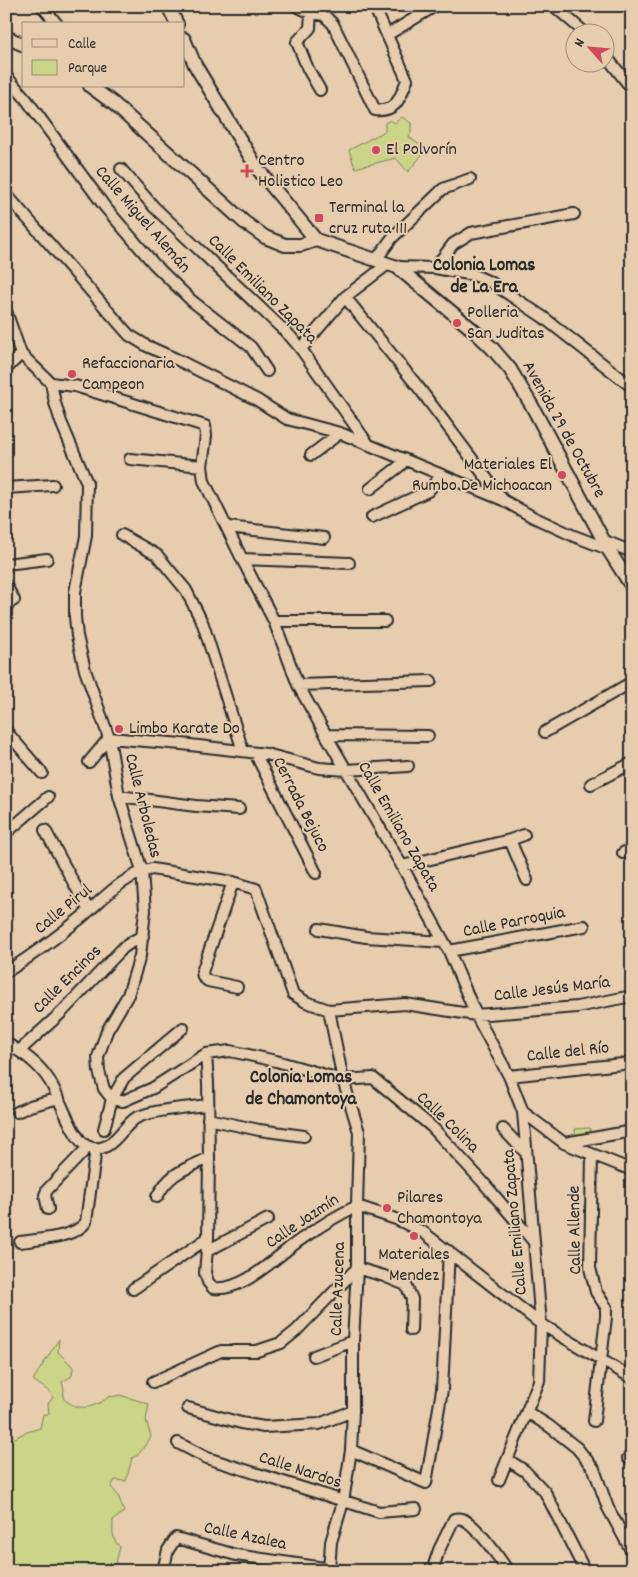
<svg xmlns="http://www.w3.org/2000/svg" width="638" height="1577" font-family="Dekko,sans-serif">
  <rect width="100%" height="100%" fill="#e5cdad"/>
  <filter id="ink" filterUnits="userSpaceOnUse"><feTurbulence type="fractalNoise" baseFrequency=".02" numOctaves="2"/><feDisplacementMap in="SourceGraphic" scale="10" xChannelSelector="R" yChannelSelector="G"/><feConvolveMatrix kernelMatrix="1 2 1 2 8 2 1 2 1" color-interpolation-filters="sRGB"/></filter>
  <g filter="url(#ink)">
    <!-- green -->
    <path fill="#cad588" stroke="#7a805a" d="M 402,117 L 411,123 L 411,131 L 409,137 L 426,150 L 408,172 L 396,158 L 355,168 L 349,150 L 385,131 L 385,123 L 390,120 L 395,123 Z
      M 590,1128 L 592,1137 L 576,1139 L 575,1129 Z
      M 59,1339 L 58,1352 L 73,1367 L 72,1376 L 62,1382 L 64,1389 L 63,1398 C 78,1413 95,1408 110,1396 L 112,1397 L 120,1395 L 149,1404 L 146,1420 L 151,1437 L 138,1455 L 132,1458 L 126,1481 L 115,1480 L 111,1487 L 118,1495 L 124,1512 L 113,1520 C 113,1532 111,1538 120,1547 L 114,1571 L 6,1571 L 6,1443 L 24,1433 L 40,1428 L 43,1414 L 49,1414 L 48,1404 L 53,1397 L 50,1392 L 33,1380 Z"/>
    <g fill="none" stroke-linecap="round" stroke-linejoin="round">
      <!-- minor casing -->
      <g stroke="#2b2b2b" stroke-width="14">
        <path id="minor" d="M 42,6 L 57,24
          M 296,6 L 311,13 L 324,15 L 333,24 L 375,110 C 397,112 400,98 407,80 L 374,6
          M 554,6 L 584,32
          M 311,13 L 310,28 L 297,42 L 308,69 L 320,90
          M 387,35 L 435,6
          M 606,56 L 632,89
          M 6,76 L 26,99 L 105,207 L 154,264 L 192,301 L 251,347 L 267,371
          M 121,169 L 154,207 L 291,337 L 301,349 L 368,444
          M 6,194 L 129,335 L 147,346 L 176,359 L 257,400 L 287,419 L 340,433 L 503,500 L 533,517 L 574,536 L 608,549
          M 376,260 L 392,238 L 443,189 L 470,179
          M 397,267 L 435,268 L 474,275 L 492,283 L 543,317 L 632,387
          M 435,268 L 453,244 L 471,233 L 574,214
          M 345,297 L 419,388 L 502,499
          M 6,311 L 21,354 L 51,383 L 55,403 L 61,422 L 87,483 L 86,536 L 75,592 L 75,617 L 77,636 L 85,670 L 109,738 L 119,796 L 142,871 L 145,911 L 140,956 L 128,995 L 107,1031 L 98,1057 L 99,1071 L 104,1089 L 112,1099 L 123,1101 L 153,1088 L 206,1054 L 230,1051 L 276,1061 L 343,1080 L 373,1078 L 432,1127 L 482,1181 L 534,1242
          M 301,349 L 345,297 L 388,264
          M 6,369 L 21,354
          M 51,383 L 75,386 L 205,426 L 206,436 L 202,466 L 204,481 L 242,559 L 274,621 L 298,685 L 326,735 L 402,866 L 449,951 L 476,1015 L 509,1076 L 523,1112 L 541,1324 L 539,1381 L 499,1480
          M 311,455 L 340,433
          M 130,459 L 202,466
          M 6,488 L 53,485
          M 370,489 L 401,465 L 403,459
          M 372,517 L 428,491 L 441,476
          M 228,527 L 324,538
          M 122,535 L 157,555 L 186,590 L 203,624 L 243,751
          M 605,541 L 632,552
          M 242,559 L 349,563
          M 6,564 L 47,559
          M 6,585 L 14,600 L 6,605
          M 274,621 L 385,621
          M 298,685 L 431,681
          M 6,731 L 42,773
          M 545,732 L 632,682
          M 326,735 L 428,736
          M 109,738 L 182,744 L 266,754 L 319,768 L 347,770 L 408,766
          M 255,753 L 316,873
          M 89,762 L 109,738
          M 591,784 L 632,763
          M 119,796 L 196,806 L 239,809
          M 45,830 L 89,911
          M 6,833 L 48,797
          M 510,840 L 527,880
          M 623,853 L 632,848
          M 402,866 L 510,840 L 524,835
          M 233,882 L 202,972 L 203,977 L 208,981 L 237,987
          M 319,929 L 366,937 L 444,942
          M 449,951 L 584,926
          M 6,972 C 33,955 57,937 82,917 C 103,899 124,875 152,869 L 233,882 L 256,889 L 293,994 L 306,1002 L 329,1010 L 405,1004 L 476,1015 L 577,1007 L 632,996
          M 329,1010 L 343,1080 L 359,1132 L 357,1206 L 357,1268 L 353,1341 L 353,1411 L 351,1450 L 343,1502 L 331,1542 L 329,1571
          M 6,1043 C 23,1053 38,1063 49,1080 C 59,1095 73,1140 87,1146 C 111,1157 120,1128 136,1118 C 151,1110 190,1107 208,1105
          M 19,1051 L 61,1013 L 123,948 L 133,941 L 143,936
          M 206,1054 L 208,1083 L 209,1158 L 208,1238 L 205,1273 L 208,1282 L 213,1288 C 245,1292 278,1254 303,1238 C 320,1226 338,1215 357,1206 L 396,1219 L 423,1232 L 541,1324 L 632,1378
          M 509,1076 L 632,1063
          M 17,1112 L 30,1106 L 59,1098
          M 523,1112 L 564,1143 L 632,1170
          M 208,1119 L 259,1130 L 304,1136
          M 104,1129 L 112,1099 L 124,1078 L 183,1028
          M 503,1129 L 526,1153
          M 565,1143 L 632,1131
          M 592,1155 L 590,1268 L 596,1292 L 606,1307 L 606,1317 L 594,1421
          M 157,1197 C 169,1173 185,1169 209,1158
          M 48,1209 L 45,1195 L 47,1190 L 88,1147
          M 20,1242 C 39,1239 75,1238 86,1222 L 96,1148
          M 207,1251 L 268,1219
          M 133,1289 L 208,1238
          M 314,1356 L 353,1341
          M 153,1382 L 221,1351 L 257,1351 L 281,1343 L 296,1331 L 357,1268 L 384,1276 L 406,1285 L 412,1299 L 411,1330
          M 188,1408 L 241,1423 L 264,1427 L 319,1424 L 353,1411
          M 527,1412 L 549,1426 L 577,1448 L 594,1469 L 608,1508 L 632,1552
          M 178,1443 L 207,1458 L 379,1512 L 416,1509
          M 351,1450 L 426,1483 L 442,1390 L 449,1251
          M 628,1458 L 632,1453
          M 508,1460 L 525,1471 L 545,1492 L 585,1571
          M 163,1571 L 168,1550 L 176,1538 L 236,1555 L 345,1571
          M 432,1571 L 439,1550 L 454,1519 C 456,1519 459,1518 462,1519 C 475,1523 500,1559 508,1571"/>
      </g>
      <!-- tertiary casing -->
      <g stroke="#2b2b2b" stroke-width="16">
        <path id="tertiary" d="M 168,6 L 177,24
          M 6,37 L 24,45
          M 184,39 L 195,65 L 257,168 L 316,240
          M 90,86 L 113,103 L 244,222 L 265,237 L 285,245 L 301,245 L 316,240 L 397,267 L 472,329 L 492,348 L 510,369 L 532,406 L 608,549 L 632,587"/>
      </g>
      <!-- minor -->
      <use href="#minor" stroke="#e5cdad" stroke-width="10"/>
      <!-- tertiary -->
      <use href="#tertiary" stroke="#e5cdad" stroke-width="12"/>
    </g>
  </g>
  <!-- markers -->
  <g fill="#d1495b" stroke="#e5cdad" stroke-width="2">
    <circle cx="376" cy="150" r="5"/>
    <path d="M244.5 163.5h5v5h5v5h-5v5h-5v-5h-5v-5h5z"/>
    <rect x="314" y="213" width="10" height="10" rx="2.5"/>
    <circle cx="457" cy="323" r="5"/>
    <circle cx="72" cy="374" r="5"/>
    <circle cx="562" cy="475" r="5"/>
    <circle cx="119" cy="729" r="5"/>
    <circle cx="387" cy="1208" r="5"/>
    <circle cx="414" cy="1236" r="5"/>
  </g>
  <g text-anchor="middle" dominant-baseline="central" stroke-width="4" stroke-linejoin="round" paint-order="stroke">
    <!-- poi labels -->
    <g font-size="18" fill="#2b2b2b" stroke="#e5cdad" text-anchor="start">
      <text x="386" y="150">El Polvorín</text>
      <text x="258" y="161">Centro<tspan x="258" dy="21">Holistico Leo</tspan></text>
      <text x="329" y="208">Terminal la<tspan x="329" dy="21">cruz ruta 111</tspan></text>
      <text x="467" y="313">Polleria<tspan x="467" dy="21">San Juditas</tspan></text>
      <text x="82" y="364">Refaccionaria<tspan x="82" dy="21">Campeon</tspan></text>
      <text x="552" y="465" text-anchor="end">Materiales El<tspan x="552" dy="21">Rumbo De Michoacan</tspan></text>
      <text x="129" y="729">Limbo Karate Do</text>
      <text x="397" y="1198">Pilares<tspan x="397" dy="21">Chamontoya</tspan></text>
      <text x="414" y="1255" text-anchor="middle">Materiales<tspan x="414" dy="21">Mendez</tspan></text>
    </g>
    <!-- street labels -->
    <g font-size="18" fill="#2b2b2b" stroke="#e5cdad">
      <text transform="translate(142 220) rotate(49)">Calle Miguel Alemán</text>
      <text transform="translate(262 290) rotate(45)">Calle Emiliano Zapata</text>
      <text transform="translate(563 430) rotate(61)">Avenida 29 de Octubre</text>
      <text transform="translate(300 805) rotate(63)">Cerrada Bejuco</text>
      <text transform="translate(142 806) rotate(76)">Calle Arboledas</text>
      <text transform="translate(398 827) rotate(60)">Calle Emiliano Zapata</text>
      <text transform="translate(64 910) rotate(-39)">Calle Pirul</text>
      <text transform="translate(514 923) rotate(-11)">Calle Parroquia</text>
      <text transform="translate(68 980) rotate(-45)">Calle Encinos</text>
      <text transform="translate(552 990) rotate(-7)">Calle Jesús María</text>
      <text transform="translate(568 1053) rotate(-6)">Calle del Río</text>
      <text transform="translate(447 1123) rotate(44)">Calle Colina</text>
      <text transform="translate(303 1222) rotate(-34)">Calle Jazmín</text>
      <text transform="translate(516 1222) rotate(-95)">Calle Emiliano Zapata</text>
      <text transform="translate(576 1230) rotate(-91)">Calle Allende</text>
      <text transform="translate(339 1289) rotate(-88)">Calle Azucena</text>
      <text transform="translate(300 1471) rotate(18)">Calle Nardos</text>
      <text transform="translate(245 1537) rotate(12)">Calle Azalea</text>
    </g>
    <!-- neighbourhood labels -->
    <g font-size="19" font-weight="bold" fill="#2b2b2b" stroke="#e5cdad">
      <text x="484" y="266">Colonia Lomas<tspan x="484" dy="22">de La Era</tspan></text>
      <text x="301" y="1078">Colonia Lomas<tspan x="301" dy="22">de Chamontoya</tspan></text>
    </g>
  </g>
  <!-- margin -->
  <rect width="638" height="1577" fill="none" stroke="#e5cdad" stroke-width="25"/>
  <rect x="12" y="12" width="613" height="1552" fill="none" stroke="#2b2b2b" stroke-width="2" filter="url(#ink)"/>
  <!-- legend -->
  <rect x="22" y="22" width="162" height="65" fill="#e5cdad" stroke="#9b8c79"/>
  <rect x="32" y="39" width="25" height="8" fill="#e5cdad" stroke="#9b8c79"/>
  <text x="68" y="48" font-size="15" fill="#2b2b2b">Calle</text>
  <rect x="32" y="60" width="25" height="15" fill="#cad588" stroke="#9b8c79"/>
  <text x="68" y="72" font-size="15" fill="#2b2b2b">Parque</text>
  <!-- north arrow -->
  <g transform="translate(590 48) rotate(297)"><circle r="24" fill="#e5cdad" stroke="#9b8c79"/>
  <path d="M0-4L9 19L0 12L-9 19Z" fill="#d1495b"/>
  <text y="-8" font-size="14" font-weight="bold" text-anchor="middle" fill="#2b2b2b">N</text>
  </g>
</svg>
